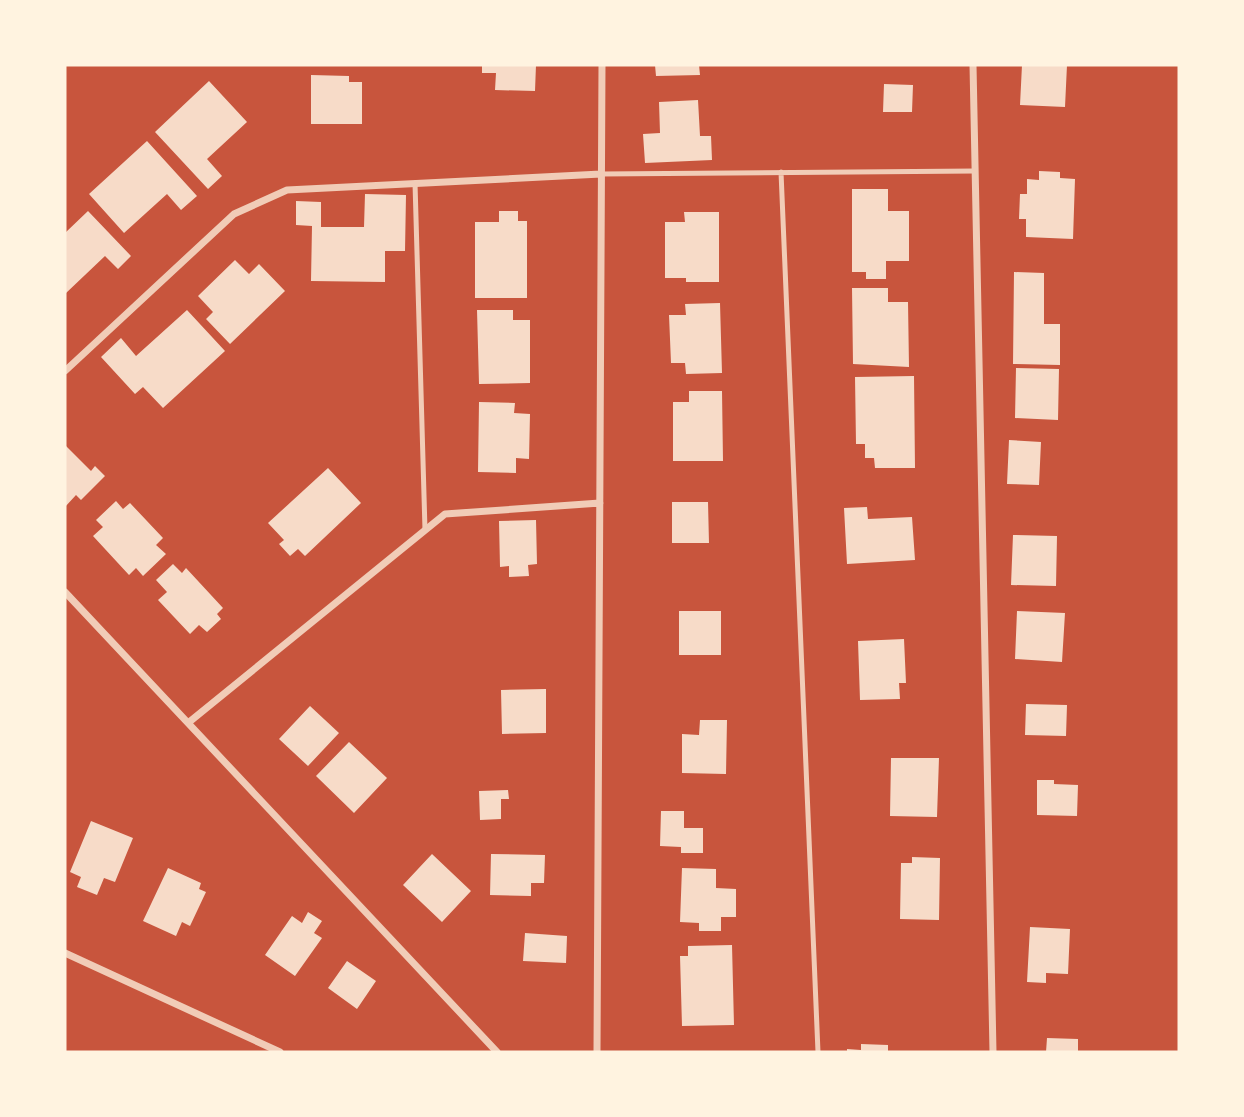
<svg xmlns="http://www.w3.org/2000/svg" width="1244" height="1117" font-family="'Fira Sans Condensed',sans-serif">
  <rect width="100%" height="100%" fill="#c8553d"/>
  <!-- building -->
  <path fill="#f7dbc8" d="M 482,65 L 536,65 L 535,91 L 495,90 L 496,73 L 482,73 Z
    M 655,65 L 699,65 L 700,75 L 656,76 Z
    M 1022,65 L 1067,65 L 1065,107 L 1020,105 Z
    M 311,75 L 349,76 L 349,82 L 362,82 L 362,124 L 311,124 Z
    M 209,81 L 247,122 L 207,159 L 222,176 L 208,189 L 155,132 Z
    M 884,84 L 913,85 L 912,112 L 883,112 Z
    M 698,100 L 700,136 L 711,136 L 712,160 L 645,163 L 643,134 L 660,133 L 659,102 Z
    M 147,141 L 197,196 L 181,210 L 167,194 L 124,233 L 89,194 Z
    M 1039,171 L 1060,172 L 1060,178 L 1075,179 L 1073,239 L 1026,237 L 1026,219 L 1019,219 L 1020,194 L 1027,194 L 1027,179 L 1039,180 Z
    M 852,189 L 888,189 L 888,211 L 909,211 L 909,261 L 886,261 L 886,279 L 866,279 L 866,272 L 852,272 Z
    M 365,194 L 406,195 L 405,251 L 385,251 L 385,282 L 311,281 L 312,226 L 296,225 L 296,201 L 321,202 L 321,227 L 364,227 Z
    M 88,211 L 131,256 L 118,269 L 105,256 L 65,294 L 65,233 Z
    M 499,211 L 518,211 L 518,221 L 527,221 L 527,298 L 475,298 L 475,222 L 499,222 Z
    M 684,212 L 719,212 L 719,282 L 686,282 L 686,278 L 665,278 L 665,222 L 685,222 Z
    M 235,260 L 249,274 L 259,264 L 285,291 L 230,344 L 206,319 L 213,312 L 198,296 Z
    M 1014,272 L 1044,273 L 1044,324 L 1060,324 L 1060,365 L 1013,364 Z
    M 852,288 L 888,288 L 888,302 L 908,302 L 909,367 L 853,364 Z
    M 720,303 L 722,373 L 686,374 L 685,363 L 671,363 L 669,315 L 686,315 L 685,304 Z
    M 187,310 L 225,351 L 163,408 L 143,387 L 135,394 L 101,357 L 121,338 L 136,356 Z
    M 477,310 L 513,310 L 513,320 L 530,320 L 530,383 L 479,384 Z
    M 1016,368 L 1059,369 L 1058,420 L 1015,418 Z
    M 914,376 L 915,468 L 875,468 L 874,458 L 865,458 L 865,444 L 856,444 L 855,377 Z
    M 689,391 L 722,391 L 723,461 L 673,461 L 673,402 L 689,402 Z
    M 479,402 L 515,403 L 514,413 L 530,414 L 529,459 L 516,458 L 516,473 L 478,472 Z
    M 1009,440 L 1041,442 L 1039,485 L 1007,484 Z
    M 65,445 L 91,471 L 95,466 L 105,476 L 81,500 L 76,495 L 65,507 Z
    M 328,468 L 361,503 L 305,556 L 298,549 L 290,556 L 279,544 L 284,540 L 268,523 Z
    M 116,501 L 123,509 L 130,503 L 163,538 L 156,545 L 166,554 L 143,576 L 136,568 L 129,575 L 93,536 L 103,527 L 96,520 Z
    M 672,502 L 708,502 L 709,543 L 672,543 Z
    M 867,507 L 868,519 L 912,517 L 915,560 L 847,564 L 844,508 Z
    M 536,520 L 537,564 L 528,565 L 529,576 L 509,577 L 509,566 L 500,567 L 499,521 Z
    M 1013,535 L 1057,536 L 1056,586 L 1011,585 Z
    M 173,564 L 182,573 L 186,568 L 223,608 L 217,614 L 221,619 L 207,632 L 199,625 L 190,634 L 158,600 L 167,592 L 156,580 Z
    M 679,611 L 721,611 L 721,655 L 679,655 Z
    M 1017,611 L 1065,613 L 1062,662 L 1015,659 Z
    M 904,639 L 906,683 L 899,683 L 900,699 L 860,700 L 858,641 Z
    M 546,689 L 546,733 L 502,734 L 501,690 Z
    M 1026,704 L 1067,705 L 1066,736 L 1025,735 Z
    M 310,706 L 339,733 L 308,766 L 279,739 Z
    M 700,720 L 727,720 L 726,774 L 682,773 L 682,734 L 699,735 Z
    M 349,742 L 387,778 L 354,813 L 316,776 Z
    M 891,758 L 939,758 L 937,817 L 890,816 Z
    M 1037,780 L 1054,780 L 1054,784 L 1078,785 L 1077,816 L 1037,815 Z
    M 508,790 L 509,799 L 501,799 L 501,819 L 480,820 L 479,791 Z
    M 661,811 L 684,811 L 684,828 L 703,828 L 703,853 L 681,853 L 681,847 L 660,846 Z
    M 91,821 L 133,838 L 115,882 L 104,878 L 97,895 L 77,887 L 81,877 L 70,872 Z
    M 432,854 L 471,891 L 442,922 L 403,885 Z
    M 491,854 L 545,855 L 544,883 L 531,883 L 531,896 L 490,895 Z
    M 912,857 L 940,858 L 939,920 L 900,919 L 901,863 L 912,863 Z
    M 168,868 L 201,883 L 199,889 L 206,892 L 190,926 L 182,922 L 176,936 L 143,921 Z
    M 682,868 L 716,869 L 716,888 L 736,889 L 736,917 L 721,917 L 721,931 L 699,931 L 699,923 L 680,922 Z
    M 308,912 L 322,921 L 314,933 L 322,938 L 295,976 L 265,955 L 292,916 L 302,923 Z
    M 1030,927 L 1070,929 L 1068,974 L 1046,973 L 1046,983 L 1027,982 Z
    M 525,933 L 567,936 L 566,963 L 523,961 Z
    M 732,945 L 734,1025 L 682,1026 L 680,956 L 688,956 L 688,946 Z
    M 347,961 L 376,981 L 357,1009 L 328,988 Z
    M 1047,1038 L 1078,1039 L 1078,1052 L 1046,1052 Z
    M 861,1044 L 888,1045 L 888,1052 L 847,1052 L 847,1049 L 861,1050 Z"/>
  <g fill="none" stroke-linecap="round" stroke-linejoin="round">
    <!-- service -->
    <path stroke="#f1ccb7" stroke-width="5" d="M 781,172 L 818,1052
      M 601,174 L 975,171
      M 415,183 L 425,530"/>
    <!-- minor -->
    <path stroke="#f1ccb7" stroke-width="7" d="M 973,65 L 993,1052
      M 65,371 L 234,214 L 287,190 L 601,174
      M 65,592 L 497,1052
      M 188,723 L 445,514 L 600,503
      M 65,953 L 280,1052
      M 597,1052 L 602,65"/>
  </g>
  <!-- border -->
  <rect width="1244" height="1117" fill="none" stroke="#fff3e0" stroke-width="133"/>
</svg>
